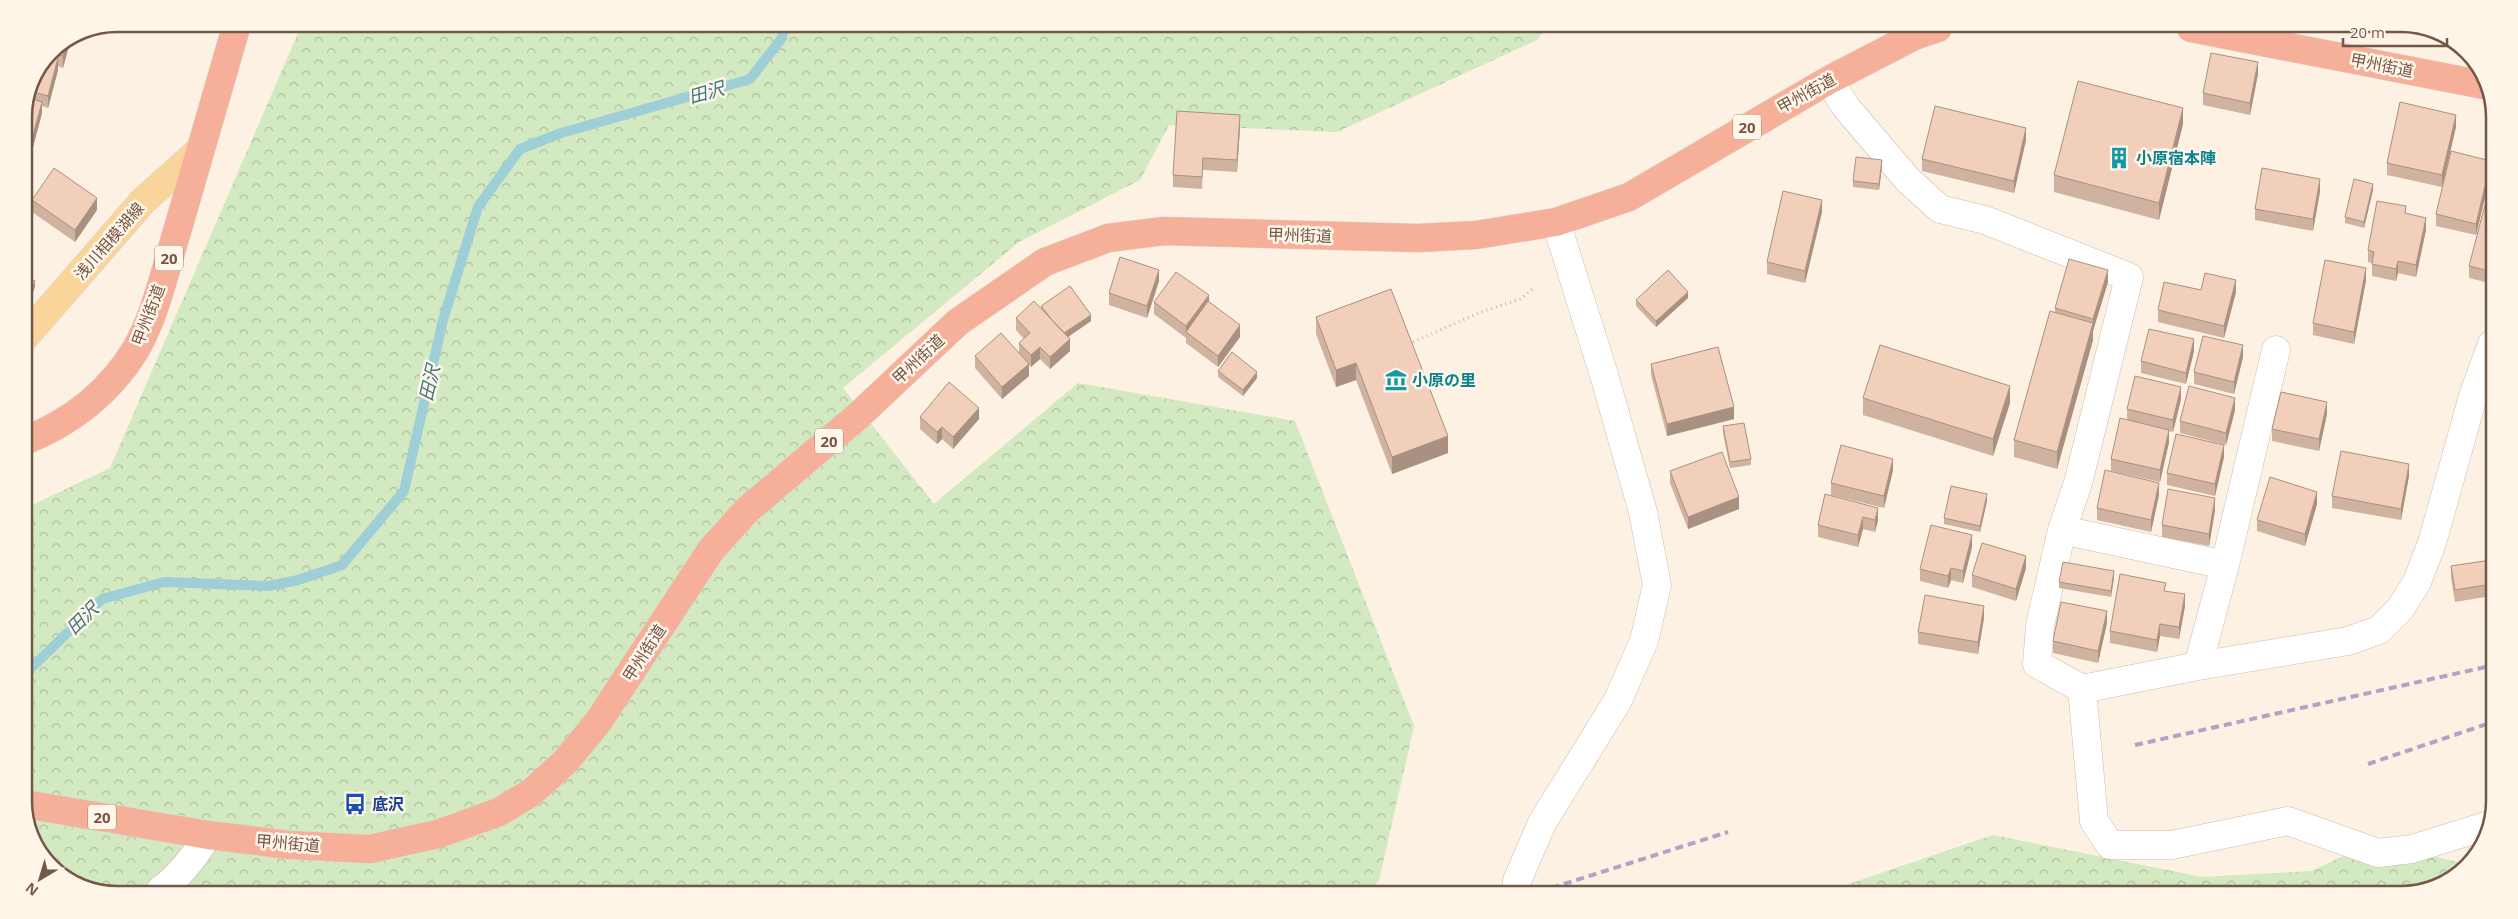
<svg xmlns="http://www.w3.org/2000/svg" width="2518" height="919" font-family="'Open Sans','Noto Sans JP',sans-serif">
  <defs>
    <pattern id="forest-crowns" width="20" height="18" patternUnits="userSpaceOnUse" patternTransform="scale(1.25)"><rect width="20" height="18" fill="#d2e9c1"/><path d="M2 6a3 3 0 1 1 6 0M12 15a3 3 0 1 1 6 0" fill="none" stroke="#afc09f"/></pattern>
  </defs>
  <rect width="100%" height="100%" fill="#fcf1e2"/>
  <!-- forest -->
  <path fill="url(#forest-crowns)" d="M 302,24 L 1547,27 L 1537,40 L 1337,132 L 1169,125 L 1140,180 L 1019,242 L 843,388 L 934,504 L 1078,383 L 1295,421 L 1414,726 L 1379,880 L 1369,893 L 87,890 L 43,858 L 24,808 L 24,509 L 110,468 Z
    M 1993,835 L 2202,877 L 2311,871 L 2374,842 L 2466,864 L 2457,876 L 2400,895 L 1819,894 Z"/>
  <g fill="none" stroke-linecap="round" stroke-linejoin="round">
    <!-- stream -->
    <path stroke="#9ecfd6" stroke-width="10" d="M 24,675 L 102,599 L 164,582 L 269,586 L 298,580 L 342,565 L 404,491 L 443,320 L 478,207 L 520,149 L 561,133 L 750,79 L 782,38 L 784,25"/>
    <!-- minor casing -->
    <g stroke="#cfbbac" stroke-width="29">
      <path id="minor" d="M 1829,80 L 1845,106 L 1908,180 L 1940,209 L 1985,220 L 2129,277 L 2078,483 L 2062,530 L 2040,625 L 2037,664 L 2082,689 L 2198,666 L 2348,641 L 2379,630 L 2400,609 L 2417,582 L 2432,543 L 2474,393 L 2492,344
        M 2062,530 L 2225,565
        M 2198,666 L 2225,565 L 2276,350
        M 2082,689 L 2094,821 L 2110,845 L 2172,845 L 2288,821 L 2378,853 L 2412,849 L 2489,825
        M 161,890 C 181,875 195,856 208,835
        M 1517,893 L 1517,881 L 1542,823 L 1617,702 L 1644,641 L 1657,585 L 1643,512 L 1604,375 L 1556,222"/>
    </g>
    <!-- major casing -->
    <g stroke="#dbd3d0" stroke-width="29">
      <path id="major" d="M 24,338 L 143,201 L 200,150"/>
    </g>
    <!-- highway casing -->
    <g stroke="#dbd3d0" stroke-width="29">
      <path id="highway" d="M 2191,28 L 2484,85
        M 24,441 C 70,423 110,392 136,349 C 155,316 165,271 176,235 C 196,165 217,94 237,24
        M 24,804 L 208,835 L 289,845 L 370,849 L 438,834 L 499,812 L 532,792 L 566,761 L 598,722 L 711,550 L 747,510 L 858,416 L 958,322 L 1045,262 L 1108,238 L 1164,231 L 1418,238 L 1476,235 L 1556,222 L 1629,197 L 1829,80 L 1914,36 L 1938,28"/>
    </g>
    <!-- path -->
    <path stroke="#d5b29e" stroke-width="3" stroke-dasharray="1 4" stroke-linecap="butt" d="M 1413,342 L 1481,312 L 1521,299 L 1532,289"/>
    <!-- minor -->
    <use href="#minor" stroke="#fff" stroke-width="28"/>
    <!-- major -->
    <use href="#major" stroke="#fad59b" stroke-width="28"/>
    <!-- highway -->
    <use href="#highway" stroke="#f6b099" stroke-width="28"/>
    <!-- rail -->
    <path stroke="#b4a1c5" stroke-width="4" stroke-dasharray="8 5" stroke-linecap="butt" d="M 2135,745 L 2490,666
      M 2368,764 L 2490,723
      M 1526,893 L 1545,890 L 1728,832"/>
  </g>
  <!-- wall -->
  <path fill="#cfb2a0" d="M 2314,29 L 2326,29 L 2325,32 Z
    M 71,38 L 63,68 L 58,66 L 58,70 L 48,108 L 42,106 L 42,113 L 32,151 L 24,149 L 24,112 L 52,51 Z
    M 2258,74 L 2250,115 L 2203,105 L 2203,93 Z
    M 2183,124 L 2159,220 L 2054,192 L 2054,175 Z
    M 1240,127 L 1237,172 L 1203,170 L 1202,189 L 1173,187 L 1173,175 Z
    M 2456,127 L 2442,187 L 2387,175 L 2387,163 Z
    M 2026,140 L 2014,193 L 1922,171 L 1922,159 Z
    M 1882,166 L 1879,190 L 1853,187 L 1853,181 Z
    M 2494,172 L 2493,200 L 2490,200 L 2490,188 Z
    M 2491,173 L 2476,235 L 2436,226 L 2436,214 Z
    M 2373,190 L 2364,228 L 2345,223 L 2345,217 Z
    M 2320,191 L 2313,231 L 2255,220 L 2255,209 Z
    M 32,200 L 97,210 L 75,242 L 32,212 Z
    M 2493,208 L 2493,284 L 2469,278 L 2469,266 Z
    M 1822,212 L 1805,283 L 1767,274 L 1767,262 Z
    M 2406,214 L 2426,230 L 2416,277 L 2398,273 L 2396,281 L 2372,276 L 2372,263 L 2368,262 L 2368,250 Z
    M 2366,280 L 2354,344 L 2313,335 L 2313,323 Z
    M 1159,281 L 1147,318 L 1109,305 L 1109,293 Z
    M 2108,282 L 2093,331 L 2093,340 L 2057,469 L 2014,457 L 2014,440 L 2055,312 L 2055,308 Z
    M 2201,290 L 2236,292 L 2224,338 L 2158,322 L 2158,310 Z
    M 1688,298 L 1656,327 L 1636,306 L 1636,300 Z
    M 1154,302 L 1209,302 L 1240,337 L 1218,367 L 1186,343 L 1186,338 L 1154,314 Z
    M 1041,306 L 1091,321 L 1068,337 L 1070,351 L 1050,369 L 1040,359 L 1031,367 L 1029,365 L 1029,376 L 1002,399 L 975,368 L 975,356 L 1019,354 L 1019,343 L 1024,339 L 1016,330 L 1016,318 L 1041,309 Z
    M 1316,317 L 1448,453 L 1392,474 L 1356,380 L 1336,387 L 1316,334 Z
    M 2194,351 L 2186,384 L 2141,373 L 2141,361 Z
    M 2243,357 L 2234,394 L 2194,384 L 2194,372 Z
    M 1651,364 L 1734,419 L 1667,436 L 1651,375 Z
    M 1218,371 L 1257,378 L 1243,396 L 1218,377 Z
    M 1863,398 L 2010,403 L 1993,456 L 1863,415 Z
    M 2181,399 L 2173,432 L 2169,431 L 2169,442 L 2160,482 L 2111,471 L 2111,459 L 2127,420 L 2127,409 Z
    M 2235,410 L 2226,445 L 2180,433 L 2180,421 Z
    M 2327,414 L 2319,451 L 2272,441 L 2272,429 Z
    M 920,417 L 979,419 L 953,449 L 942,439 L 937,444 L 920,429 Z
    M 1723,426 L 1751,459 L 1751,465 L 1730,468 L 1723,433 Z
    M 2224,457 L 2215,496 L 2167,485 L 2167,473 Z
    M 1893,470 L 1884,508 L 1831,495 L 1831,483 Z
    M 1670,471 L 1739,509 L 1688,529 L 1670,483 Z
    M 2409,476 L 2401,520 L 2332,508 L 2332,496 Z
    M 1825,494 L 1878,520 L 1875,532 L 1863,529 L 1858,547 L 1818,537 L 1818,525 Z
    M 2159,495 L 2151,532 L 2097,520 L 2097,508 Z
    M 1987,501 L 1980,532 L 1944,524 L 1944,518 Z
    M 2317,504 L 2305,546 L 2257,531 L 2257,520 Z
    M 2215,510 L 2209,546 L 2162,537 L 2162,525 Z
    M 1972,547 L 1963,583 L 1951,580 L 1948,588 L 1920,581 L 1920,569 Z
    M 2491,560 L 2491,596 L 2455,602 L 2451,578 L 2451,566 Z
    M 2026,568 L 2016,601 L 1972,587 L 1972,575 Z
    M 2114,578 L 2111,597 L 2059,588 L 2059,582 Z
    M 2166,591 L 2185,606 L 2179,639 L 2160,636 L 2157,652 L 2110,643 L 2110,631 Z
    M 1984,618 L 1978,654 L 1918,644 L 1918,632 Z
    M 2107,623 L 2098,663 L 2053,653 L 2053,641 Z"/>
  <!-- shaded-wall -->
  <path fill="#a99182" d="M 71,38 L 63,68 L 63,56 L 67,41 Z
    M 58,58 L 58,70 L 48,108 L 48,96 Z
    M 2258,62 L 2258,74 L 2250,115 L 2250,103 Z
    M 42,102 L 42,113 L 32,151 L 32,139 Z
    M 2183,108 L 2183,124 L 2159,220 L 2159,203 Z
    M 1240,115 L 1240,127 L 1237,172 L 1237,160 Z
    M 2456,115 L 2456,127 L 2442,187 L 2442,175 Z
    M 2026,128 L 2026,140 L 2014,193 L 2014,181 Z
    M 1882,160 L 1882,166 L 1879,190 L 1879,184 Z
    M 2491,161 L 2491,173 L 2476,235 L 2476,224 Z
    M 2320,179 L 2320,191 L 2313,231 L 2313,219 Z
    M 2373,184 L 2373,190 L 2364,228 L 2364,222 Z
    M 97,198 L 97,210 L 75,242 L 75,230 Z
    M 1822,200 L 1822,212 L 1805,283 L 1805,271 Z
    M 2426,218 L 2426,230 L 2416,277 L 2416,265 Z
    M 2398,261 L 2398,273 L 2396,281 L 2396,269 Z
    M 2366,268 L 2366,280 L 2354,344 L 2354,332 Z
    M 1159,270 L 1159,281 L 1147,318 L 1147,306 Z
    M 2108,270 L 2108,282 L 2093,331 L 2093,319 Z
    M 2236,280 L 2236,292 L 2224,338 L 2224,326 Z
    M 35,281 L 35,287 L 24,319 L 24,313 Z
    M 1688,292 L 1688,298 L 1656,327 L 1656,321 Z
    M 1209,295 L 1209,307 L 1186,332 L 1186,326 Z
    M 1091,315 L 1091,321 L 1062,341 L 1062,335 Z
    M 2093,323 L 2093,340 L 2057,469 L 2057,452 Z
    M 1240,325 L 1240,337 L 1218,367 L 1218,356 Z
    M 1070,339 L 1070,351 L 1050,369 L 1050,357 Z
    M 2194,339 L 2194,351 L 2186,384 L 2186,373 Z
    M 2243,345 L 2243,357 L 2234,394 L 2234,382 Z
    M 1040,347 L 1040,359 L 1031,367 L 1031,355 Z
    M 1356,363 L 1356,380 L 1336,387 L 1336,370 Z
    M 1029,364 L 1029,376 L 1002,399 L 1002,387 Z
    M 1257,372 L 1257,378 L 1243,396 L 1243,390 Z
    M 2010,386 L 2010,403 L 1993,456 L 1993,439 Z
    M 2181,387 L 2181,399 L 2173,432 L 2173,420 Z
    M 2235,398 L 2235,410 L 2226,445 L 2226,433 Z
    M 2327,402 L 2327,414 L 2319,451 L 2319,439 Z
    M 1734,407 L 1734,419 L 1667,436 L 1667,424 Z
    M 979,408 L 979,419 L 953,449 L 953,437 Z
    M 942,427 L 942,439 L 937,444 L 937,432 Z
    M 2169,430 L 2169,442 L 2160,482 L 2160,470 Z
    M 1448,436 L 1448,453 L 1392,474 L 1392,457 Z
    M 2224,445 L 2224,457 L 2215,496 L 2215,484 Z
    M 1893,459 L 1893,470 L 1884,508 L 1884,496 Z
    M 2409,464 L 2409,476 L 2401,520 L 2401,509 Z
    M 2159,483 L 2159,495 L 2151,532 L 2151,520 Z
    M 2317,492 L 2317,504 L 2305,546 L 2305,534 Z
    M 1987,494 L 1987,501 L 1980,532 L 1980,526 Z
    M 1739,497 L 1739,509 L 1688,529 L 1688,517 Z
    M 2215,498 L 2215,510 L 2209,546 L 2209,534 Z
    M 1878,508 L 1878,520 L 1875,532 L 1875,520 Z
    M 1863,517 L 1863,529 L 1858,547 L 1858,535 Z
    M 1972,535 L 1972,547 L 1963,583 L 1963,571 Z
    M 2026,556 L 2026,568 L 2016,601 L 2016,589 Z
    M 1951,568 L 1951,580 L 1948,588 L 1948,576 Z
    M 2114,571 L 2114,578 L 2111,597 L 2111,591 Z
    M 2185,594 L 2185,606 L 2179,639 L 2179,627 Z
    M 1984,606 L 1984,618 L 1978,654 L 1978,642 Z
    M 2107,611 L 2107,623 L 2098,663 L 2098,651 Z
    M 2160,624 L 2160,636 L 2157,652 L 2157,640 Z"/>
  <!-- building -->
  <path fill="#f1cfba" stroke="#a99182" d="M 67,41 L 63,56 L 51,52 L 52,51 Z
    M 2211,53 L 2258,62 L 2250,103 L 2203,93 Z
    M 49,56 L 58,58 L 48,96 L 33,92 Z
    M 2078,81 L 2183,108 L 2159,203 L 2054,175 Z
    M 30,98 L 42,102 L 32,139 L 24,137 L 24,112 Z
    M 2400,102 L 2456,115 L 2442,175 L 2387,163 Z
    M 1935,106 L 2026,128 L 2014,181 L 1922,159 Z
    M 1177,111 L 1240,115 L 1237,160 L 1203,158 L 1202,177 L 1173,175 Z
    M 2451,151 L 2491,161 L 2476,224 L 2436,214 Z
    M 1856,157 L 1882,160 L 1879,184 L 1853,181 Z
    M 54,168 L 97,198 L 75,230 L 32,200 Z
    M 2262,168 L 2320,179 L 2313,219 L 2255,209 Z
    M 2494,172 L 2494,188 L 2490,188 Z
    M 2354,179 L 2373,184 L 2364,222 L 2345,217 Z
    M 1783,191 L 1822,200 L 1805,271 L 1767,262 Z
    M 2377,201 L 2406,206 L 2405,213 L 2426,218 L 2416,265 L 2398,261 L 2396,269 L 2372,264 L 2374,252 L 2368,250 Z
    M 2485,205 L 2493,208 L 2493,272 L 2469,266 Z
    M 1120,257 L 1159,270 L 1147,306 L 1109,293 Z
    M 2069,259 L 2108,270 L 2093,319 L 2055,308 Z
    M 2325,260 L 2366,268 L 2354,332 L 2313,323 Z
    M 1668,270 L 1688,292 L 1656,321 L 1636,300 Z
    M 1176,272 L 1209,295 L 1186,326 L 1154,302 Z
    M 2205,273 L 2236,280 L 2224,326 L 2158,310 L 2164,282 L 2201,290 Z
    M 24,277 L 35,281 L 24,313 Z
    M 1070,286 L 1091,315 L 1064,333 L 1052,320 L 1041,306 Z
    M 1391,289 L 1448,436 L 1392,457 L 1356,363 L 1336,370 L 1316,317 Z
    M 1034,301 L 1070,339 L 1050,357 L 1040,347 L 1031,355 L 1019,343 L 1030,333 L 1016,318 Z
    M 1208,301 L 1240,325 L 1218,356 L 1186,332 Z
    M 2050,311 L 2093,323 L 2057,452 L 2014,440 Z
    M 2149,329 L 2194,339 L 2186,373 L 2141,361 Z
    M 1001,333 L 1029,364 L 1002,387 L 975,356 Z
    M 2203,336 L 2243,345 L 2234,382 L 2194,372 Z
    M 1880,345 L 2010,386 L 1993,439 L 1863,398 Z
    M 1718,347 L 1734,407 L 1667,424 L 1651,364 Z
    M 1232,352 L 1257,372 L 1243,390 L 1218,371 Z
    M 2135,376 L 2181,387 L 2173,420 L 2127,409 Z
    M 949,382 L 979,408 L 953,437 L 942,427 L 937,432 L 920,417 Z
    M 2189,386 L 2235,398 L 2226,433 L 2180,421 Z
    M 2281,392 L 2327,402 L 2319,439 L 2272,429 Z
    M 2120,418 L 2169,430 L 2160,470 L 2111,459 Z
    M 1744,423 L 1751,459 L 1730,462 L 1723,426 Z
    M 2176,434 L 2224,445 L 2215,484 L 2167,473 Z
    M 1841,445 L 1893,459 L 1884,496 L 1831,483 Z
    M 2341,451 L 2409,464 L 2401,509 L 2332,496 Z
    M 1722,452 L 1739,497 L 1688,517 L 1670,471 Z
    M 2105,470 L 2159,483 L 2151,520 L 2097,508 Z
    M 2270,477 L 2317,492 L 2305,534 L 2257,520 Z
    M 1951,486 L 1987,494 L 1980,526 L 1944,518 Z
    M 2168,489 L 2215,498 L 2209,534 L 2162,525 Z
    M 1825,494 L 1878,508 L 1875,520 L 1863,517 L 1858,535 L 1818,525 Z
    M 1931,525 L 1972,535 L 1963,571 L 1951,568 L 1948,576 L 1920,569 Z
    M 1982,543 L 2026,556 L 2016,589 L 1972,575 Z
    M 2491,560 L 2491,584 L 2455,590 L 2451,566 Z
    M 2063,562 L 2114,571 L 2111,591 L 2059,582 Z
    M 2120,574 L 2166,583 L 2164,591 L 2185,594 L 2179,627 L 2160,624 L 2157,640 L 2110,631 Z
    M 1925,595 L 1984,606 L 1978,642 L 1918,632 Z
    M 2061,602 L 2107,611 L 2098,651 L 2053,641 Z"/>
  <!-- icons -->
  <defs>
    <g id="building-bare" transform="scale(1.725)"><path d="M-4-6H4V6H1V3H-1V6H-4ZM-2.5-4.3h1.7v1.8h-1.7ZM.8-4.3h1.7v1.8H.8ZM-2.5-1h1.7V.8h-1.7ZM.8-1h1.7V.8H.8Z" fill="#0f9aa8" stroke="#fff5e8" stroke-width="2.5" paint-order="stroke"/></g>
    <g id="museum-bare" transform="scale(1.725)"><path d="M0-6L6-3V-2H-6V-3ZM-5-1h2V3h-2ZM-1-1h2V3h-2ZM3-1h2V3H3ZM-6 4H6V6H-6Z" fill="#0f9aa8" stroke="#fff5e8" stroke-width="2.5" paint-order="stroke"/></g>
    <g id="bus-bare" transform="scale(1.725)"><path d="M-5-6H5V4H4V6H2V4H-2V6H-4V4H-5ZM-3.5-4V0h7V-4ZM-3.5 1.2v1.5H-2V1.2ZM2 1.2v1.5H3.5V1.2Z" fill="#1a4fb4" stroke="#fff5e8" stroke-width="2.5" paint-order="stroke"/></g>
  </defs>
  <g fill-rule="evenodd">
    <use href="#building-bare" x="2119" y="158"/>
    <use href="#museum-bare" x="1396" y="380"/>
    <use href="#bus-bare" x="355" y="804"/>
  </g>
  <g text-anchor="middle" dominant-baseline="central" stroke-width="5" stroke-linejoin="round" paint-order="stroke">
    <!-- shield labels -->
    <g fill="#fff5e8" stroke="#9d8679" stroke-width="1">
      <rect x="1733" y="114.5" width="28" height="25" rx="4"/>
      <rect x="155" y="245.5" width="28" height="25" rx="4"/>
      <rect x="815" y="428.5" width="28" height="25" rx="4"/>
      <rect x="88" y="804.5" width="28" height="25" rx="4"/>
    </g>
    <g font-size="15" font-weight="bold" fill="#735749">
      <text x="1747" y="127">20</text>
      <text x="169" y="258">20</text>
      <text x="829" y="441">20</text>
      <text x="102" y="817">20</text>
    </g>
    <!-- street labels -->
    <g font-size="16" fill="#735749" stroke="#fff5e8">
      <text transform="translate(2382 65) rotate(11)">甲州街道</text>
      <text transform="translate(1806 93) rotate(-29)">甲州街道</text>
      <text transform="translate(1300 235) rotate(2)">甲州街道</text>
      <text transform="translate(109 241) rotate(-49)">浅川相模湖線</text>
      <text transform="translate(148 315) rotate(-69)">甲州街道</text>
      <text transform="translate(918 359) rotate(-43)">甲州街道</text>
      <text transform="translate(644 653) rotate(-57)">甲州街道</text>
      <text transform="translate(288 843) rotate(5)">甲州街道</text>
    </g>
    <!-- culture labels -->
    <g font-size="16" font-weight="bold" fill="#0d838f" stroke="#fff5e8" text-anchor="start">
      <text x="2136" y="158">小原宿本陣</text>
      <text x="1412" y="380">小原の里</text>
    </g>
    <!-- transit labels -->
    <g font-size="16" font-weight="bold" fill="#164399" stroke="#fff5e8" text-anchor="start">
      <text x="372" y="804">底沢</text>
    </g>
    <!-- water labels -->
    <g font-size="18" font-style="italic" fill="#40777f" stroke="#fff5e8">
      <text transform="translate(706 92) rotate(-16)">田沢</text>
      <text transform="translate(429 383) rotate(-77)">田沢</text>
      <text transform="translate(82 618) rotate(-44)">田沢</text>
    </g>
  </g>
  <!-- crop -->
  <path d="M0 0H2518V919H0ZM117 32H2401A85 85 0 0 1 2486 117V801A85 85 0 0 1 2401 886H117A85 85 0 0 1 32 801V117A85 85 0 0 1 117 32Z" fill="#fff5e8" fill-rule="evenodd"/>
  <path fill="none" stroke="#735749" stroke-width="2.5" d="M117 32H2401A85 85 0 0 1 2486 117V801A85 85 0 0 1 2401 886H117A85 85 0 0 1 32 801V117A85 85 0 0 1 117 32Z"/>
  <!-- north arrow -->
  <g transform="translate(40 879) rotate(218)" stroke="#fff5e8" stroke-width="4" paint-order="stroke">
  <path d="M0-4L9 19L0 12L-9 19Z" fill="#735749"/>
  <text y="-8" font-size="14" font-weight="bold" text-anchor="middle" fill="#735749">N</text>
  </g>
  <!-- scale -->
  <path d="M2343 38v8h104v-8" fill="none" stroke="#735749" stroke-width="2.5"/>
  <text x="2350" y="38" font-size="15" fill="#735749" stroke="#fff5e8" stroke-width="4" paint-order="stroke">20 m</text>
</svg>
